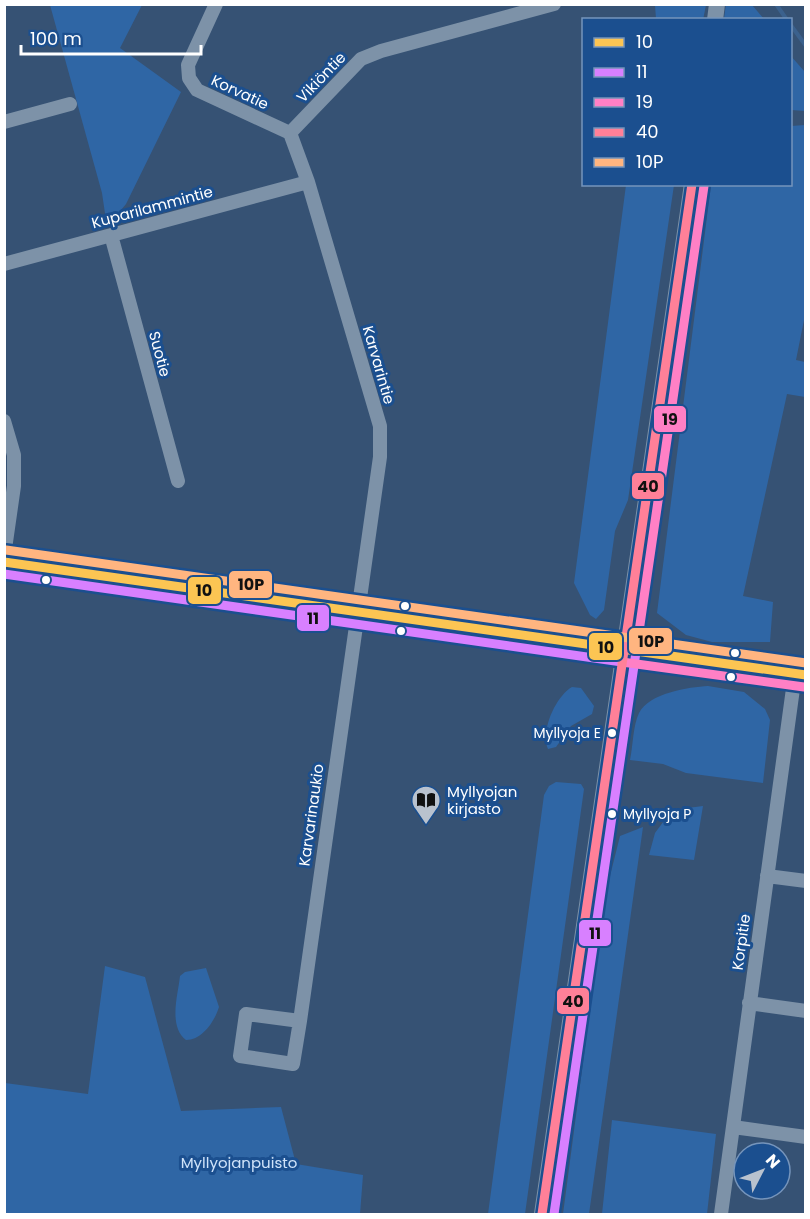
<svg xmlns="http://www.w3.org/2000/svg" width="810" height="1219" font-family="Poppins,sans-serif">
  <rect width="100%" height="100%" fill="#365274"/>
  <!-- green -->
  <path fill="#2f66a5" d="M 726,4 L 752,5 L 764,19 L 724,19 Z
    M 50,5 L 142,5 L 120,48 L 181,92 L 126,204 L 107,227 L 102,193 Z
    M 655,5 L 655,4 L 706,5 L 703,20 L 656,19 Z
    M 790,55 L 805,72 L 805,111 L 791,110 Z
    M 805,125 L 806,310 L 796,360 L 805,362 L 805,397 L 787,394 L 743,596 L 773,602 L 770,642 L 712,642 L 686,635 L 657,613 L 711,185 L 790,184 L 791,126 Z
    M 626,185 L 674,185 L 628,500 L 615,531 L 604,610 L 596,619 L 590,615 L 574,583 Z
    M 708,686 L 744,692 L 765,709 L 770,720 L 763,783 L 686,773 L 663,764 L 630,760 C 633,746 633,725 639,713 C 649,693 689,687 708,686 Z
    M 572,687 L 581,688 L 594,706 L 592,714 L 571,726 L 556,747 L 548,749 C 540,731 556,696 572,687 Z
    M 556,782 L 581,784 L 584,789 L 525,1214 L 488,1214 L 544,795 L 549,786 Z
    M 703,806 L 694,860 L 649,855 L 655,833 L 672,810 Z
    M 643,827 L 589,1214 L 563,1214 L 605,896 L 620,836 Z
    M 105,966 L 145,977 L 181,1111 L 281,1107 L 296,1164 L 363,1175 L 360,1214 L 5,1214 L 5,1083 L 88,1094 Z
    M 206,968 L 219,1007 C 215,1020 203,1040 186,1040 C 168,1026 178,995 180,976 L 185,972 Z
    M 612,1120 L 716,1134 L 707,1214 L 602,1214 Z"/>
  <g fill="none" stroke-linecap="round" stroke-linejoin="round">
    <!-- stream -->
    <path stroke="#3b618d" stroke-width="4" d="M 776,4 L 787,20
      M 790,24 L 806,46"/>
    <!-- minor -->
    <path stroke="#7d92a8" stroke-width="14" d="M 216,4 L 188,65 L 189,78 L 197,90 L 290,133
      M 4,122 L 70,104
      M 290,133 L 308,182 L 380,426 L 380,457 L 300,1021 L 293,1064 L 240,1056 L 246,1014 L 300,1021
      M 290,133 L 361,59 L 381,51 L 554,4
      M 111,235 L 178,481
      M 4,264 L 308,182
      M 4,421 L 14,455 L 14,486 L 4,556
      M 767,876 L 806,881
      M 749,1003 L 806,1011
      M 733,1127 L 806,1137
      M 721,1214 L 795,674"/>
    <!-- tertiary -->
    <path stroke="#7d92a8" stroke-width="16" d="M 715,20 L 717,4
      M 4,562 L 806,675
      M 542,1214 L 692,184"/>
    <!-- bus-1 casing -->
    <g stroke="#1b4f8f" stroke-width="14">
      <path id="bus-1" d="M 4,562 L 806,675"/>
    </g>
    <!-- bus-2 casing -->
    <g stroke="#1b4f8f" stroke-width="14">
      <path id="bus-2" d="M 4,574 L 622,662
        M 554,1214 L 636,652"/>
    </g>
    <!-- bus-3 casing -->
    <g stroke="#1b4f8f" stroke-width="14">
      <path id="bus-3" d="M 636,652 L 704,186
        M 622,662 L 804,687"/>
    </g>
    <!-- bus-4 casing -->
    <g stroke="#1b4f8f" stroke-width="14">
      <path id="bus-4" d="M 542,1214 L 692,184"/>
    </g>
    <!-- bus-5 casing -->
    <g stroke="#1b4f8f" stroke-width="14">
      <path id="bus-5" d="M 6,550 L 806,663"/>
    </g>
    <!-- bus-1 -->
    <use href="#bus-1" stroke="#fcc553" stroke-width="9"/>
    <!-- bus-2 -->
    <use href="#bus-2" stroke="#d880ff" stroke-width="9"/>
    <!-- bus-3 -->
    <use href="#bus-3" stroke="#ff80c5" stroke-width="9"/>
    <!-- bus-4 -->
    <use href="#bus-4" stroke="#ff8098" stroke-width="9"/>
    <!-- bus-5 -->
    <use href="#bus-5" stroke="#ffb580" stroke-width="9"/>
  </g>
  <!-- icons -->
  <defs>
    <g id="library-pin" transform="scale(1.5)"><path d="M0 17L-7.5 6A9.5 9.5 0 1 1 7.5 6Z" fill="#b9c2ce" stroke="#1b4f8f"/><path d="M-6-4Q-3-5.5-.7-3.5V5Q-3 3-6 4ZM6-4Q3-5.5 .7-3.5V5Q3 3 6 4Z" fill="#111"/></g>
  </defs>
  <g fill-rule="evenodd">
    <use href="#library-pin" x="426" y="800"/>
  </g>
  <!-- markers -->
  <g fill="#fff" stroke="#1b4f8f" stroke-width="2">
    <circle cx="46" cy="580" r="5"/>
    <circle cx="405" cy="606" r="5"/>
    <circle cx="401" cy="631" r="5"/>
    <circle cx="735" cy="653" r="5"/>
    <circle cx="731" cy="677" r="5"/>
    <circle cx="612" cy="733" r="5"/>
    <circle cx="612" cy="814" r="5"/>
  </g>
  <g text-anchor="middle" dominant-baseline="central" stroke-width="6" stroke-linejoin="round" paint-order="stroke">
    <!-- bus labels -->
    <g font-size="14" fill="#fff" stroke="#1b4f8f" text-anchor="end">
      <text x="601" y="733">Myllyoja E</text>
      <text x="623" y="814" text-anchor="start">Myllyoja P</text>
    </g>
    <!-- street labels -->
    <g font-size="15" fill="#fff" stroke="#1b4f8f">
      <text transform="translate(321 77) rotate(-46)">Vikiöntie</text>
      <text transform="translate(240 92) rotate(25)">Korvatie</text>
      <text transform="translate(152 207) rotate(-15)">Kuparilammintie</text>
      <text transform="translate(160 354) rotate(75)">Suotie</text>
      <text transform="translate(379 365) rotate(74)">Karvarintie</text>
      <text transform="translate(311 815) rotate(-82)">Karvarinaukio</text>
      <text transform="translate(741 942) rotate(-82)">Korpitie</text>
    </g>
    <!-- poi labels -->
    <g font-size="15" fill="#fff" stroke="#1b4f8f" text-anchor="start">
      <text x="447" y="791">Myllyojan<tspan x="447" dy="17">kirjasto</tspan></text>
    </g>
    <!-- park labels -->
    <g font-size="15" fill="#cfe3fa" stroke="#1b4f8f">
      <text x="239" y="1162">Myllyojanpuisto</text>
    </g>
  </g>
  <g stroke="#1b4f8f" stroke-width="2">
    <rect x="653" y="405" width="34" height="28" rx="6" fill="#ff80c5"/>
    <rect x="631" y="472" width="34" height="28" rx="6" fill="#ff8098"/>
    <rect x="228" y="570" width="45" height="29" rx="6" fill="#ffb580"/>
    <rect x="187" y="576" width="35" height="29" rx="6" fill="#fcc553"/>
    <rect x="296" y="604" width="34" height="28" rx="6" fill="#d880ff"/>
    <rect x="628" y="627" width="45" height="28" rx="6" fill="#ffb580"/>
    <rect x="588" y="632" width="35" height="29" rx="6" fill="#fcc553"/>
    <rect x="578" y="919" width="34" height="28" rx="6" fill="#d880ff"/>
    <rect x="556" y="987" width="34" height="28" rx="6" fill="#ff8098"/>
  </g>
  <g font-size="16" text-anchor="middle" font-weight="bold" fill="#111">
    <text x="670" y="425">19</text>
    <text x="648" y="492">40</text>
    <text x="251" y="590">10P</text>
    <text x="204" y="596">10</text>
    <text x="313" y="624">11</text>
    <text x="651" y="647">10P</text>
    <text x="606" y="653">10</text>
    <text x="595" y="939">11</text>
    <text x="573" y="1007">40</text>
  </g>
  <!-- border -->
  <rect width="810" height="1219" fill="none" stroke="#ffffff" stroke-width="12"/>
  <!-- legend -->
  <rect x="582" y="18" width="210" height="168" fill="#1b4f8f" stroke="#7695bc" stroke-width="1.5"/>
  <rect x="594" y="38" width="30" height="9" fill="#fcc553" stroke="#7695bc" stroke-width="1.5"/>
  <text x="636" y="48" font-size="18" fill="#ffffff">10</text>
  <rect x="594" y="68" width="30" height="9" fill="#d880ff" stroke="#7695bc" stroke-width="1.5"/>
  <text x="636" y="78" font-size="18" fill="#ffffff">11</text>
  <rect x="594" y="98" width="30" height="9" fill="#ff80c5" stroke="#7695bc" stroke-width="1.5"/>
  <text x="636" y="108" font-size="18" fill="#ffffff">19</text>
  <rect x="594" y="128" width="30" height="9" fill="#ff8098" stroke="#7695bc" stroke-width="1.5"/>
  <text x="636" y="138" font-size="18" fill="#ffffff">40</text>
  <rect x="594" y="158" width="30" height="9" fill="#ffb580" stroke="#7695bc" stroke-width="1.5"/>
  <text x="636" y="168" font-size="18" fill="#ffffff">10P</text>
  <!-- north arrow -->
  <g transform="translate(762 1171) rotate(48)"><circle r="28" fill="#1b4f8f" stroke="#7695bc" stroke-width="1.5"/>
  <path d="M0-4.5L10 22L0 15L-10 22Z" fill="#b9c2ce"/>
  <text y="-9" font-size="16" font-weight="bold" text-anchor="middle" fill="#ffffff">N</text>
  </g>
  <!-- scale -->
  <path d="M21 45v9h180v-9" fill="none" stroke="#ffffff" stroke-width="3"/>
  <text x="30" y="45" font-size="18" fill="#ffffff" stroke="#1b4f8f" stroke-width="4.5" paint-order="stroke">100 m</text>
</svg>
